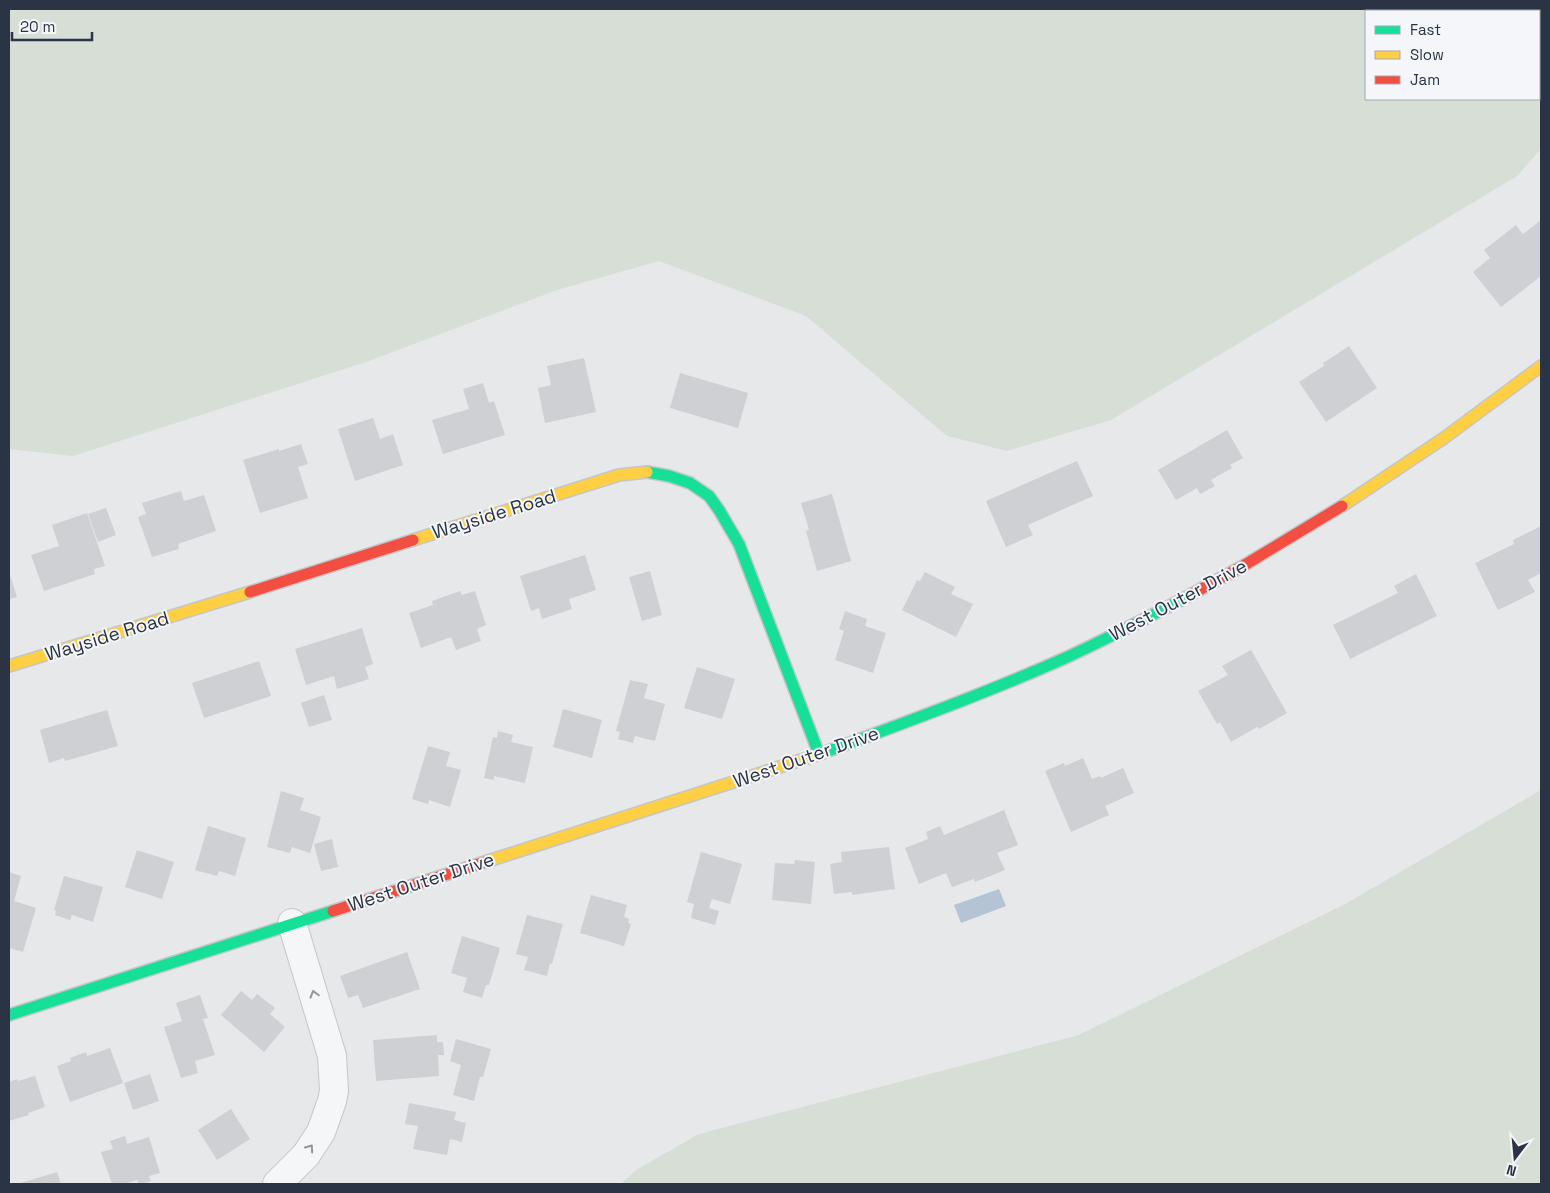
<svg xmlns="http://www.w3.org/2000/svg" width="1550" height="1193" font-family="'Space Grotesk',sans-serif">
  <rect width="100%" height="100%" fill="#e6e8ea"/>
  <!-- green -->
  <path fill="#d6ded6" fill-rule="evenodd" d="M 9,9 L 1541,9 L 1541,149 L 1517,176 L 1111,420 L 1007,451 L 947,436 L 806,316 L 659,261 L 557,290 L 366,362 L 73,456 L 9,449 ZM 1366,11 L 1539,11 L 1539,99 L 1366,99 Z
    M 1541,790 L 1541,1184 L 621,1184 L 636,1170 L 699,1134 L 1079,1035 L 1347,903 Z"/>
  <!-- water -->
  <path fill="#b4c4d5" d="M 999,889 L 1006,906 L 961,923 L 954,905 Z"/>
  <!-- building -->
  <path fill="#ced0d3" d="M 1541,220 L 1541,276 L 1501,307 L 1473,272 L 1490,258 L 1484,250 L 1516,225 L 1523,234 Z
    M 1349,346 L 1377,388 L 1326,422 L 1299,382 L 1324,366 L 1323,363 Z
    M 584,358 L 596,412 L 545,423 L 538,388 L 551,385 L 547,366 Z
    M 680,373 L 748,393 L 738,428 L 670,408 Z
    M 483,383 L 489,403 L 494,401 L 505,435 L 443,454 L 432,420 L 469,409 L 463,389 Z
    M 373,418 L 380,439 L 393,434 L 403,465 L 355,481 L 338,429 Z
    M 1227,430 L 1243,458 L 1230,465 L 1232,468 L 1211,480 L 1215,486 L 1200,494 L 1197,488 L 1176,500 L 1158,470 Z
    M 301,444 L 308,464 L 298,467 L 308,498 L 260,513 L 243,460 L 279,449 L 279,451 Z
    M 1077,461 L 1093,496 L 1028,525 L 1033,535 L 1006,547 L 986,501 Z
    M 181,491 L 184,501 L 204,495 L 216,531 L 178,544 L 179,549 L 152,557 L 138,517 L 146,514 L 142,503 Z
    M 832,494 L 851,561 L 817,571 L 806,531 L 809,530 L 801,503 Z
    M 106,508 L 116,535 L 98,542 L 88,514 Z
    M 87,513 L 105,566 L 94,569 L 95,574 L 44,591 L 31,555 L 59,546 L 52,525 Z
    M 1541,526 L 1541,573 L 1528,580 L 1535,592 L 1498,610 L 1475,563 L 1514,544 L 1513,540 Z
    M 585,555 L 596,590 L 569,599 L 572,609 L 542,619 L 539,608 L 531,611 L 520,576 Z
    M 650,571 L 662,615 L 642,621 L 629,577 Z
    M 9,572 L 17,597 L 9,599 Z
    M 925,572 L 955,587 L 951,594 L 973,604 L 956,637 L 902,610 L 917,580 L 920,581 Z
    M 1416,574 L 1437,616 L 1350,659 L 1333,625 L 1398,593 L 1394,586 Z
    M 460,591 L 462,595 L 475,591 L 486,625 L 477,629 L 481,641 L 456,650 L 451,637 L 421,648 L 409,613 L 433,605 L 432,601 Z
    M 845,611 L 867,619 L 865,626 L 886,633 L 873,673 L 835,660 L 844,631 L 839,629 Z
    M 362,628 L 373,664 L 365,667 L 369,679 L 337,689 L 334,676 L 306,685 L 295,649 Z
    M 1251,650 L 1287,713 L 1259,729 L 1257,727 L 1231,742 L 1220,722 L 1217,724 L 1198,691 L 1228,675 L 1222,666 Z
    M 259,661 L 271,696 L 204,718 L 192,683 Z
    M 697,667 L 735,679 L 722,719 L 684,708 Z
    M 630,680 L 648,684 L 644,698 L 665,704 L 655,741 L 635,736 L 633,743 L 618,739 L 620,732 L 616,731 Z
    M 324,695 L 332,720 L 309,727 L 301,703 Z
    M 563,709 L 602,720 L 592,758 L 553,747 Z
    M 107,710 L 118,746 L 65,761 L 64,758 L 49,763 L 40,730 Z
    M 498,731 L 513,735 L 511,742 L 533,747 L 525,783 L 494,776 L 494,780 L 484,778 L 493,737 L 497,738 Z
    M 428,746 L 450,752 L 446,766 L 461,770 L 450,807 L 429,800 L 428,804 L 412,799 Z
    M 1083,758 L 1092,779 L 1100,776 L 1101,778 L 1123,768 L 1134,793 L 1105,806 L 1109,815 L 1071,832 L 1045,771 L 1064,763 L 1065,766 Z
    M 281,791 L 304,798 L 300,810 L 321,817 L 310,853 L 292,847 L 290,853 L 267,847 Z
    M 1004,810 L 1018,845 L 997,853 L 1005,870 L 975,882 L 974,879 L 952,887 L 946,873 L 919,884 L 905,848 L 928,839 L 926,832 L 940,826 L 944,835 Z
    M 208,826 L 246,838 L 235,876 L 219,871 L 217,876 L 195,870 Z
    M 332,839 L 338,867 L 321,871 L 314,844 Z
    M 889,847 L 895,889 L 852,895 L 852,892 L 834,894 L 830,864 L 842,862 L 841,852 Z
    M 137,850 L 174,862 L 162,899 L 125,887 Z
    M 701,852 L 742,864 L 730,904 L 712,899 L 709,908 L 719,911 L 715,925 L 691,918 L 694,904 L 687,902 Z
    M 795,860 L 815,862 L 811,904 L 772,900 L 775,863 L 794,864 Z
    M 9,872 L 21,876 L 14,901 L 36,908 L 23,952 L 9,948 Z
    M 64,876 L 103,887 L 93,922 L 72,915 L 70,920 L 55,915 L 56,911 L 54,910 Z
    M 591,895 L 627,905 L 624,917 L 629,919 L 628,923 L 631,924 L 624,946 L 580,933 Z
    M 527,915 L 563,924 L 552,964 L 550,963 L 547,976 L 524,970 L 528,957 L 516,954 Z
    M 462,936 L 500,948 L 489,985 L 486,985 L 482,998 L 463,992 L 467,978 L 451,973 Z
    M 407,952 L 420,989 L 363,1008 L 358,995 L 348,998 L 340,976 Z
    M 241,991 L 252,1000 L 257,994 L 275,1008 L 270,1014 L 285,1027 L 264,1052 L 221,1015 Z
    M 200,995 L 208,1018 L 203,1019 L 215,1055 L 195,1061 L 198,1073 L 181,1078 L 164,1027 L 182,1021 L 176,1003 Z
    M 437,1035 L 437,1042 L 443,1042 L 444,1055 L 438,1055 L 439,1076 L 376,1081 L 373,1040 Z
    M 456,1039 L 491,1049 L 483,1077 L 480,1077 L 474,1101 L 453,1095 L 461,1065 L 450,1061 Z
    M 110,1048 L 123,1083 L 70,1102 L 57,1066 L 71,1061 L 70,1058 L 86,1052 L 87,1056 Z
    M 150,1074 L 159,1101 L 133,1110 L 124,1083 Z
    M 35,1076 L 45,1107 L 28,1113 L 29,1115 L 9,1121 L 9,1082 L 17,1079 L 18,1081 Z
    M 409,1103 L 456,1112 L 454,1120 L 466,1123 L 462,1142 L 450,1139 L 447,1155 L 413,1149 L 418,1126 L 405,1124 Z
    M 231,1109 L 250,1139 L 217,1160 L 198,1130 Z
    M 125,1136 L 127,1144 L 149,1137 L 160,1173 L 149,1176 L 151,1181 L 142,1184 L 139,1184 L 137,1180 L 124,1184 L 112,1184 L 101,1152 L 113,1149 L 110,1141 Z
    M 57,1172 L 61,1184 L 17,1184 Z"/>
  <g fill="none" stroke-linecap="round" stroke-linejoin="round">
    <!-- street casing -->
    <g stroke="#c4c6c8" stroke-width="30">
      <path id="street" d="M 277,1184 L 306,1155 L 321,1132 L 332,1101 L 334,1091 L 332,1056 L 292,923"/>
    </g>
    <!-- fast casing -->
    <g stroke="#c4c6c8" stroke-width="14">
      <path id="fast" d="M 647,472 L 669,476 L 690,483 L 709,496 L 719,510 L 739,544 L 819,754
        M 823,753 C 903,723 984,694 1063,659 C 1107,639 1149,617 1192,594
        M 9,1015 L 333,911"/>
    </g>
    <!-- slow casing -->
    <g stroke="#c4c6c8" stroke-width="14">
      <path id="slow" d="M 1342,506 L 1444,438 L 1541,366
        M 413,540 L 619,475 L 647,472
        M 9,666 L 250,592
        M 488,861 L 823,753"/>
    </g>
    <!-- jam casing -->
    <g stroke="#c4c6c8" stroke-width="14">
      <path id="jam" d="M 250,592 L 413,540
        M 1192,594 L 1243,566 L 1342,506
        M 333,911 L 488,861"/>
    </g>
    <!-- street -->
    <use href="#street" stroke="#f5f6f7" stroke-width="28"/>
    <!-- fast -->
    <use href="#fast" stroke="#16e098" stroke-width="11"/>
    <!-- slow -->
    <use href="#slow" stroke="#ffcf43" stroke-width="11"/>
    <!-- jam -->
    <use href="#jam" stroke="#f24e42" stroke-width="11"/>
  </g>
  <!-- one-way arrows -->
  <defs><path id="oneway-chevron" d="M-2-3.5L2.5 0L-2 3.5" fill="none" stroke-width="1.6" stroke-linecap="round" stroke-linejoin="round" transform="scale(1.25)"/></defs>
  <g stroke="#90959e">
    <use href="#oneway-chevron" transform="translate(314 994) rotate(-106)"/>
    <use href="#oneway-chevron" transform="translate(310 1148) rotate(-55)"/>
  </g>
  <g text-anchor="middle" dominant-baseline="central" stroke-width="4" stroke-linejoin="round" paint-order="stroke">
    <!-- street labels -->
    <g font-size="19" fill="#2b3445" stroke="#f4f6f9">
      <text transform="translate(494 514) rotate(-17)">Wayside Road</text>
      <text transform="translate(1178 600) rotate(-28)">West Outer Drive</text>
      <text transform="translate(107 636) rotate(-17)">Wayside Road</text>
      <text transform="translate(806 757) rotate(-19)">West Outer Drive</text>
      <text transform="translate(421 882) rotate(-18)">West Outer Drive</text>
    </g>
  </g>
  <!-- border -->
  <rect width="1550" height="1193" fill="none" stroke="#2b3445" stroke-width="20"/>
  <!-- legend -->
  <rect x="1365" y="10" width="175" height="90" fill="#f4f6f9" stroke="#a4a8b1"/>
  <rect x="1375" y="26" width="25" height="8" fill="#16e098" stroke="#a4a8b1"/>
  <text x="1410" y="35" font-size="15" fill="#2b3445">Fast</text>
  <rect x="1375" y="51" width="25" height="8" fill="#ffcf43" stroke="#a4a8b1"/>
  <text x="1410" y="60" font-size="15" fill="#2b3445">Slow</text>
  <rect x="1375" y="76" width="25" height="8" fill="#f24e42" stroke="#a4a8b1"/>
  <text x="1410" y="85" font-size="15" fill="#2b3445">Jam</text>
  <!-- north arrow -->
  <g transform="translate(1515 1158) rotate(196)" stroke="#f4f6f9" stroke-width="4" paint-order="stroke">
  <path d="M0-4L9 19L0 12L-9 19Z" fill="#2b3445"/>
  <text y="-8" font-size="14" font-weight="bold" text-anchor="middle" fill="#2b3445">N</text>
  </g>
  <!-- scale -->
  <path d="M12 32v8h80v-8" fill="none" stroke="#2b3445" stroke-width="2.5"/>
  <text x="20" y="32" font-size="15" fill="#2b3445" stroke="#f4f6f9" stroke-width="4" paint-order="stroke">20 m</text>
</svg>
